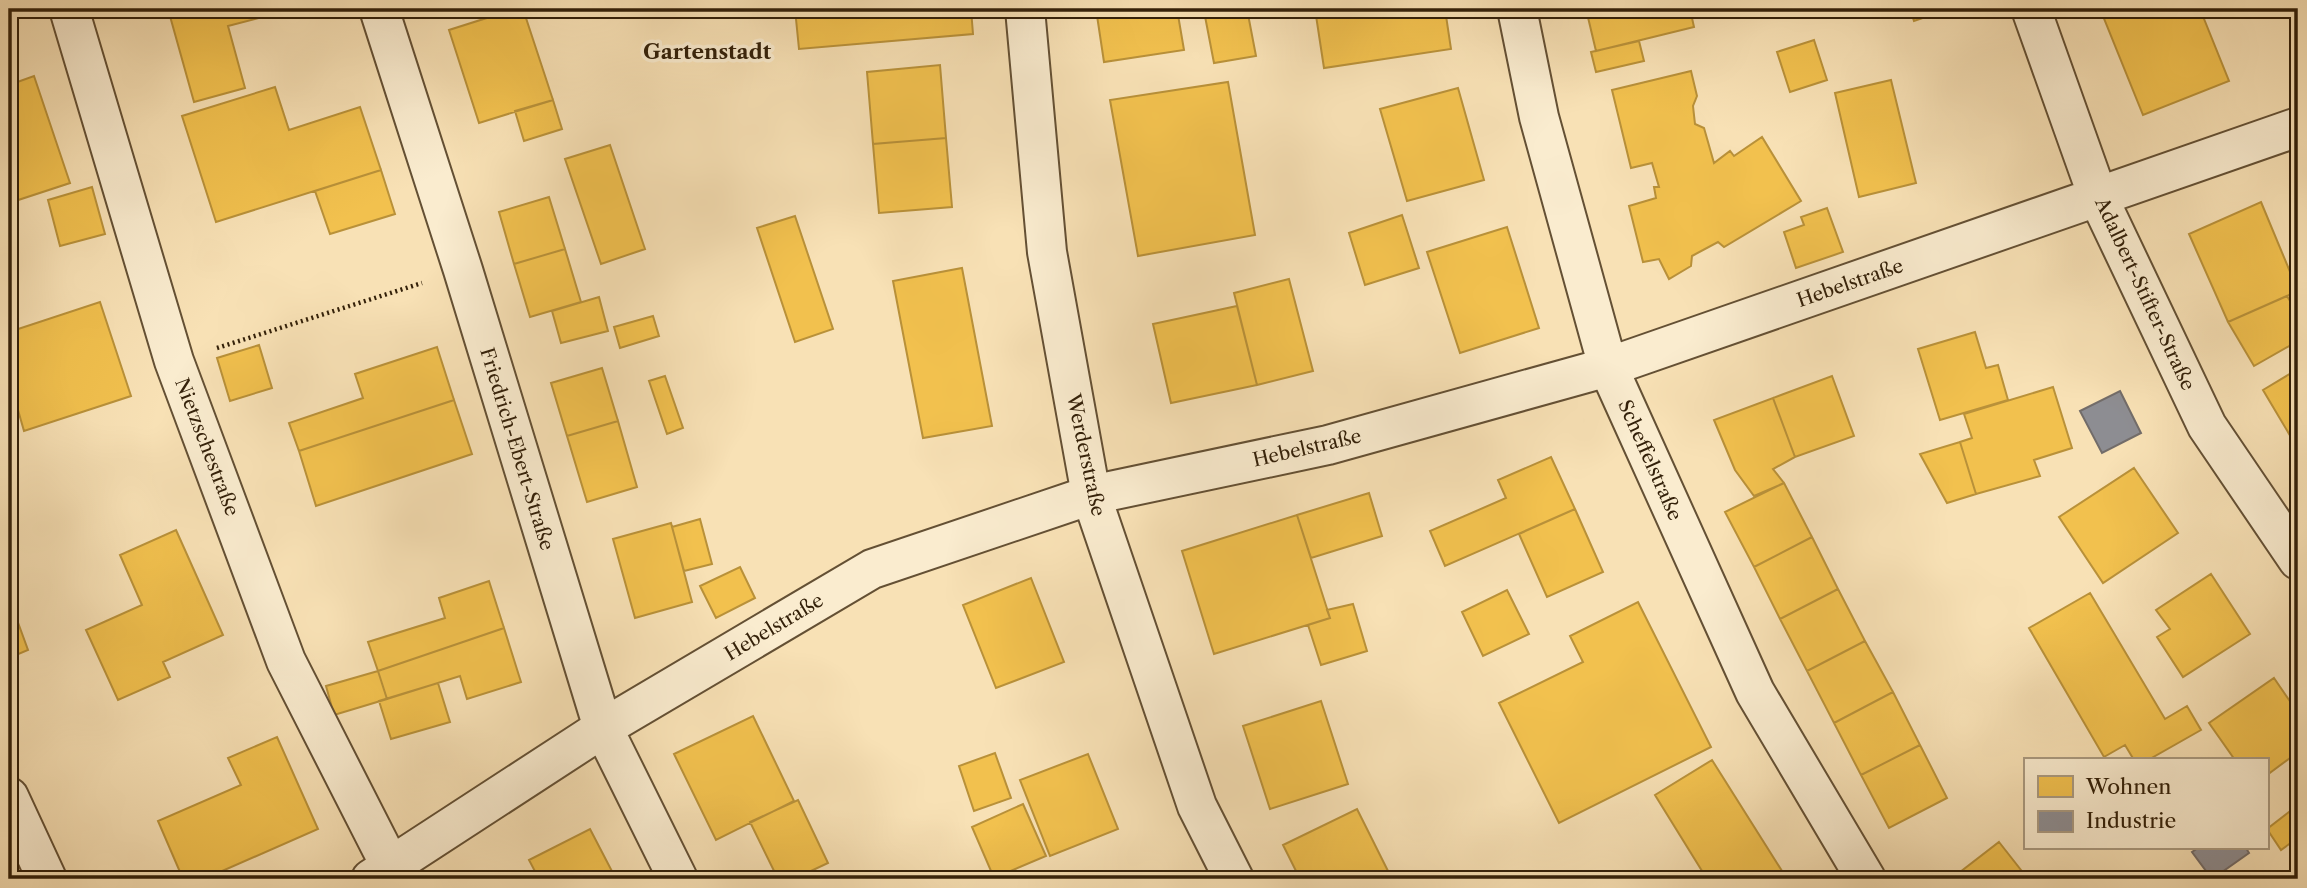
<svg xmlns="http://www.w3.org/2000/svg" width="2307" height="888" font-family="'Libre Caslon Text',serif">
  <rect width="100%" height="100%" fill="#f8e1b5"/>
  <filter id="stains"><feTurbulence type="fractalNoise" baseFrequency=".00286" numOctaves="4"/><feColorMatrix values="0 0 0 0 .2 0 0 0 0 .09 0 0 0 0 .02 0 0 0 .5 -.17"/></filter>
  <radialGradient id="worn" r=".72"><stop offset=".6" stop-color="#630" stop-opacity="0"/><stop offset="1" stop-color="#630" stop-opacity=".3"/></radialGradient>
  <!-- homes -->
  <path fill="#f2c14e" stroke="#b99139" stroke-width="2" d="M 168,9 L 293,9 L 228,26 L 245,88 L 194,102 Z
    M 515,9 L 523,9 L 553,100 L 479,123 L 449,30 Z
    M 795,9 L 971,9 L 973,34 L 799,49 Z
    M 1096,9 L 1177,9 L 1184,50 L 1104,62 Z
    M 1219,9 L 1247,9 L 1256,56 L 1214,63 L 1204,11 Z
    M 1315,9 L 1445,9 L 1451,49 L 1324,68 Z
    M 1586,9 L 1690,9 L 1694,27 L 1596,51 Z
    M 1910,9 L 1949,9 L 1914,21 Z
    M 2107,9 L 2200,9 L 2229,81 L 2143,115 L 2101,11 Z
    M 2287,9 L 2298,9 L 2298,21 L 2292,23 Z
    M 1814,40 L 1827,80 L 1790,92 L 1777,52 Z
    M 1639,41 L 1644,61 L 1596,72 L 1591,52 Z
    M 940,65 L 946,138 L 873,144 L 867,72 Z
    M 1691,71 L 1697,96 L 1693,106 L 1695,124 L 1704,128 L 1714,163 L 1730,151 L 1734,156 L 1762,137 L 1801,201 L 1724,247 L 1718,242 L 1692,256 L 1691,266 L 1669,279 L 1659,259 L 1643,262 L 1629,206 L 1656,198 L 1654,187 L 1659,187 L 1652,163 L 1631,168 L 1612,90 Z
    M 34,76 L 70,183 L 9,203 L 9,85 Z
    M 1891,80 L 1916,183 L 1859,197 L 1835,93 Z
    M 1228,82 L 1255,235 L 1138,256 L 1110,100 Z
    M 275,87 L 289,130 L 360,107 L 381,170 L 216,222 L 182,116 Z
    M 1458,88 L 1484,180 L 1407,201 L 1380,109 Z
    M 553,100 L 562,129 L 524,141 L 515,111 Z
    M 946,138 L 952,207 L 879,213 L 873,144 Z
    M 610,145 L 645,249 L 601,264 L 565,159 Z
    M 381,170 L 395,214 L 330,234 L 315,191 Z
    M 92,187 L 105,234 L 60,246 L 48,200 Z
    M 549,197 L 565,249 L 514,264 L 499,212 Z
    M 2261,202 L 2298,291 L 2228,322 L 2189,234 Z
    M 1827,208 L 1843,252 L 1796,268 L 1784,232 L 1804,225 L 1801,217 Z
    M 1402,215 L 1419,268 L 1365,285 L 1349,233 Z
    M 795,216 L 833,329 L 795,342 L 757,228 Z
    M 9,220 L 16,241 L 9,244 Z
    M 1507,227 L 1539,328 L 1460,353 L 1427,252 Z
    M 565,249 L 581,302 L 530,317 L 514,264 Z
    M 962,268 L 992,426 L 923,438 L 893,281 Z
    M 1289,279 L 1313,371 L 1257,385 L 1234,293 Z
    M 2287,296 L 2298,314 L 2298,341 L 2254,366 L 2228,322 Z
    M 599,297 L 608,331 L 561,343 L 552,311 Z
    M 100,302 L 131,396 L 24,431 L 18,410 L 9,413 L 9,332 Z
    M 1237,306 L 1257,385 L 1171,403 L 1153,324 Z
    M 653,316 L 659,336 L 620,348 L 614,327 Z
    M 1975,332 L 1986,368 L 1998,365 L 2008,400 L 1940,420 L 1918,349 Z
    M 259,345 L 272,388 L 230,401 L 217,358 Z
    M 437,347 L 454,400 L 299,451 L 289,423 L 363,398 L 355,374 Z
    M 602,368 L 618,421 L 567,436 L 551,383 Z
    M 2298,369 L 2298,449 L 2263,390 Z
    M 665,376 L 683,428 L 667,434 L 649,381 Z
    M 1832,376 L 1854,436 L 1795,457 L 1773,398 Z
    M 2053,387 L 2072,448 L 2034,460 L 2040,476 L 1976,494 L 1960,442 L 1972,438 L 1964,414 Z
    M 1773,398 L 1795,457 L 1773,469 L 1784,483 L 1754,496 L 1735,470 L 1714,420 Z
    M 454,400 L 472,454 L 316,506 L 299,451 Z
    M 618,421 L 637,487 L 587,502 L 567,436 Z
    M 1960,442 L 1976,494 L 1947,503 L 1920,454 Z
    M 1551,457 L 1575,509 L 1445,566 L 1430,531 L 1506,498 L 1498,480 Z
    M 2134,468 L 2178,533 L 2103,583 L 2059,517 Z
    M 1784,483 L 1812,537 L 1754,567 L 1725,512 Z
    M 1369,493 L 1382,536 L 1311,558 L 1297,515 Z
    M 1575,509 L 1603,572 L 1547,597 L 1519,534 Z
    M 1297,515 L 1330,618 L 1214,654 L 1182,551 Z
    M 700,519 L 712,564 L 684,571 L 672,527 Z
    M 671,523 L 692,602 L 635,618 L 613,539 Z
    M 176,530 L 223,635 L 163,662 L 170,677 L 118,700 L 86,630 L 142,605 L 120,555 Z
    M 1812,537 L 1838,589 L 1780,619 L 1754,567 Z
    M 740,567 L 755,598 L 716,618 L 700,586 Z
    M 2211,574 L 2250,634 L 2183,677 L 2157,637 L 2170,629 L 2156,610 Z
    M 1031,578 L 1064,662 L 996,688 L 963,605 Z
    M 489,581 L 504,628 L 378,671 L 368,642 L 445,618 L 439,598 Z
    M 1838,589 L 1865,641 L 1807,671 L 1780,619 Z
    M 1507,590 L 1529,634 L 1483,656 L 1462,612 Z
    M 2090,593 L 2165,719 L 2187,706 L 2201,730 L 2148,760 L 2134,760 L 2125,745 L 2104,757 L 2029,628 Z
    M 1638,602 L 1711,747 L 1559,823 L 1499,703 L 1583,662 L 1570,636 Z
    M 1353,604 L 1367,651 L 1321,665 L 1308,625 L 1330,618 L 1327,610 Z
    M 16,617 L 28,650 L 9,658 L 9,620 Z
    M 504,628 L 521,682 L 467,699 L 460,676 L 387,699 L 378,671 Z
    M 1865,641 L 1893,692 L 1834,723 L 1807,671 Z
    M 378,671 L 387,699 L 334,715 L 326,686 Z
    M 2274,678 L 2298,713 L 2298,752 L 2267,775 L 2267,760 L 2235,760 L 2209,723 Z
    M 438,683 L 450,722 L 391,739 L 379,701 Z
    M 1893,692 L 1920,745 L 1861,775 L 1834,723 Z
    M 1321,701 L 1348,784 L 1270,809 L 1243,726 Z
    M 753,716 L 794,801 L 716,840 L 674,754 Z
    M 277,737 L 318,829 L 204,879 L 183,879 L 158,821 L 241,785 L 228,758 Z
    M 1920,745 L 1947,798 L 1889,828 L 1861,775 Z
    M 995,753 L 1011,798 L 974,811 L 959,766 Z
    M 1088,754 L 1118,829 L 1050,856 L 1020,780 Z
    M 1712,760 L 1782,871 L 1769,879 L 1707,879 L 1655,795 Z
    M 798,800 L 828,863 L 794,879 L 778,879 L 750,822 Z
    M 1023,804 L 1046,856 L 994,878 L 972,827 Z
    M 2298,805 L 2298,851 L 2292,842 L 2281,850 L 2267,829 Z
    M 1357,809 L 1392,879 L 1300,879 L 1283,845 Z
    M 590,829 L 616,879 L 539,879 L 529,860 Z
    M 1999,842 L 2028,879 L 1951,879 Z"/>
  <!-- industry -->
  <path fill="#8d8d92" stroke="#726c69" stroke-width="2" d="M 2120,391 L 2141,433 L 2102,453 L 2080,411 Z
    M 2198,848 L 2246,848 L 2249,853 L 2212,879 L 2192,852 Z"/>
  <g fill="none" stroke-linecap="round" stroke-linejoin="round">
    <!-- minor casing -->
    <g stroke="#645034" stroke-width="42">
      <path id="minor" d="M 69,9 L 174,361 L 286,661 L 391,867
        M 379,9 L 463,270 L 603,728 L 678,879
        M 1025,9 L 1047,252 L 1091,495 L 1197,806 L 1234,879
        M 1517,9 L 1539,117 L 1608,367 L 1755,692 L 1866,879
        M 2031,9 L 2098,197 L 2207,426 L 2298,560
        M 9,797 L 47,879
        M 371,879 L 603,728 L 872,569 L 1091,495 L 1328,445 L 1608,367 L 2298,127"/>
    </g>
    <!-- path -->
    <path stroke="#332009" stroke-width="4.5" stroke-dasharray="2 3.5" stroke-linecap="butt" d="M 217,348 L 422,283"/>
    <!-- minor -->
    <use href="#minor" stroke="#faeccf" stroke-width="38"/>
  </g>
  <g text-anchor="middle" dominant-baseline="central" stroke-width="7" stroke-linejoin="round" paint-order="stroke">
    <!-- street labels -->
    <g font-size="19" fill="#332009" stroke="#faeccf">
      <text transform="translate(1850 283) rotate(-19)">Hebelstraße</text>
      <text transform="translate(2145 294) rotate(65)">Adalbert-Stifter-Straße</text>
      <text transform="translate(207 447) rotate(69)">Nietzschestraße</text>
      <text transform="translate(1307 448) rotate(-13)">Hebelstraße</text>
      <text transform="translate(517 449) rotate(73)">Friedrich-Ebert-Straße</text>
      <text transform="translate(1086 455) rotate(78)">Werderstraße</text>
      <text transform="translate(1650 460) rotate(66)">Scheffelstraße</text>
      <text transform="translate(774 627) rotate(-31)">Hebelstraße</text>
    </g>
    <!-- neighbourhood labels -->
    <g font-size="21" font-weight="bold" fill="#332009" stroke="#faeccf">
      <text x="707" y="51">Gartenstadt</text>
    </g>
  </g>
  <!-- margin -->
  <rect width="2307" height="888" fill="none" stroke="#f8e1b5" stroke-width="35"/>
  <rect x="10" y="10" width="2286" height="867" fill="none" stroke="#332009" stroke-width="3.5"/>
  <rect x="18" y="18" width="2272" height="853" fill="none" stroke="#332009" stroke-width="2"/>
  <!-- legend -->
  <rect x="2024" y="758" width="245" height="91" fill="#faeccf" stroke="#aa9a80" stroke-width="2"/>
  <rect x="2038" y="776" width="35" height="21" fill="#f2c14e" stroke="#aa9a80" stroke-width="2"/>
  <text x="2086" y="794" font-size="21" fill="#332009">Wohnen</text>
  <rect x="2038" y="811" width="35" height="21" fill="#8d8d92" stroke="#aa9a80" stroke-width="2"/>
  <text x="2086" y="828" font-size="21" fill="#332009">Industrie</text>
  <rect width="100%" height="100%" filter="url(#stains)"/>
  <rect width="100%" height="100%" fill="url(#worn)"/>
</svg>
